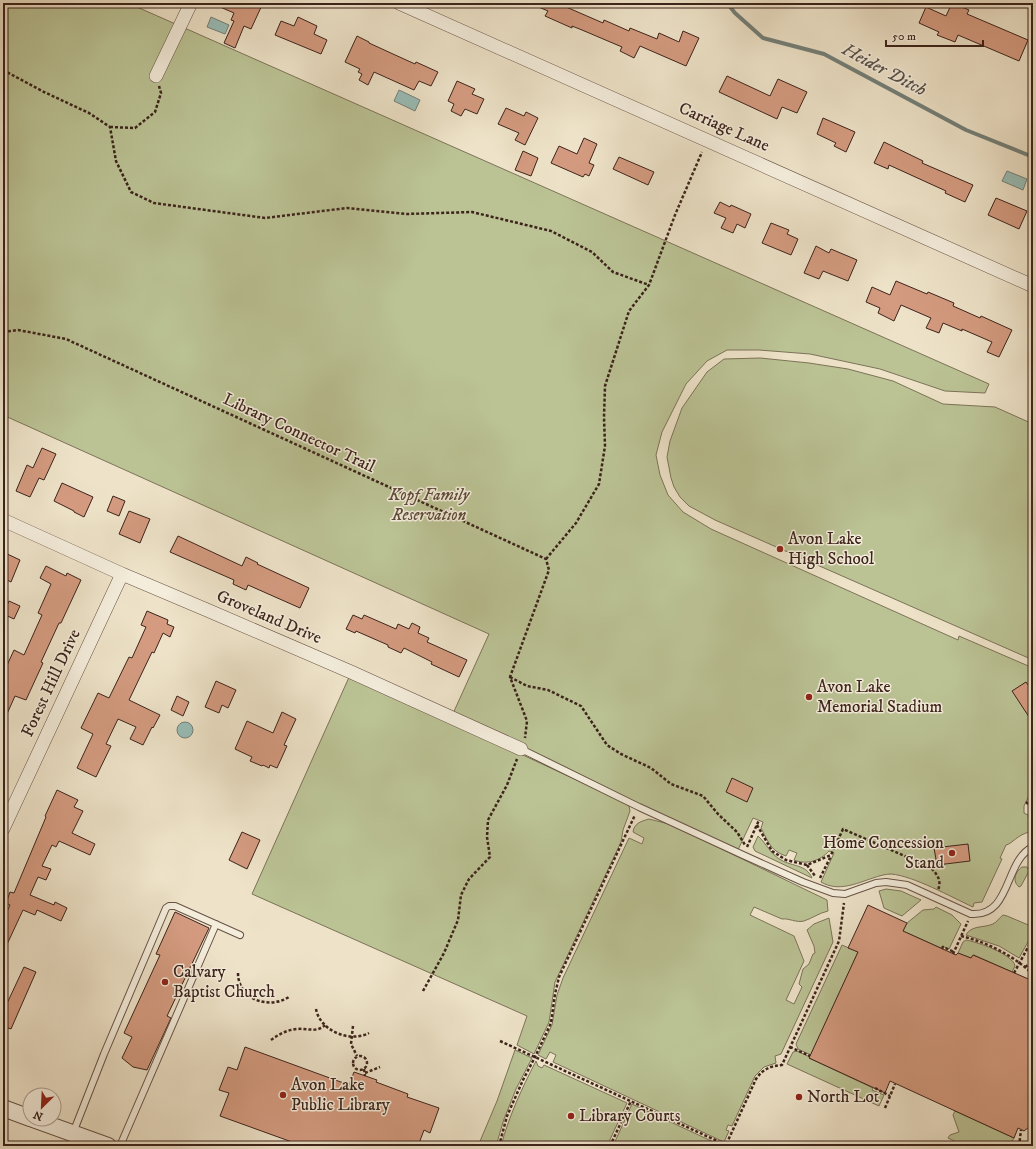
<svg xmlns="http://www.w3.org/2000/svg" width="1036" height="1149" font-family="'IM FELL DW Pica',serif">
  <rect width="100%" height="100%" fill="#eee3c9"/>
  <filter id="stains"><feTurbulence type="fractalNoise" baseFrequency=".005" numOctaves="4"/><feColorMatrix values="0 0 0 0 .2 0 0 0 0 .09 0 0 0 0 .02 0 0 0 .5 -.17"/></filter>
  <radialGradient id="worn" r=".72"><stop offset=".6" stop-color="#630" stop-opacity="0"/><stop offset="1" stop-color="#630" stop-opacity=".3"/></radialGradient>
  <!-- green -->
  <path fill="#bbc395" stroke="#7c7358" d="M 3,3 L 128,3 L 989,384 L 985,393 L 945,391 L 880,369 L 810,354 L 759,350 L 727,350 L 707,361 L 686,384 L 662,432 L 656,455 L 660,475 L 668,495 L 683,512 L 711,529 L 958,640 L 959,636 L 1033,668 L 1033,787 L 1024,806 L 1024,813 L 1028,815 L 1030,832 C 1018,834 1012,844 1006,845 L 1000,858 L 1002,859 L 982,902 L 974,903 L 973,907 C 951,897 914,876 891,874 C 885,874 879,876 873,878 C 855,884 838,892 821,882 L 834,853 L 829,851 C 820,861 807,865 794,860 L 797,853 L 789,850 L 786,856 C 771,851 769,843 762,830 L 761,828 L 763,822 L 753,818 L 737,852 L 451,718 L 489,634 L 3,415 Z
    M 760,358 L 809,363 L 848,369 L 893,381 L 943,404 L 995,407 L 1033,424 L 1033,660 L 715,520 L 689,506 L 680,497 L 674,487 L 671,478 L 667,457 L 670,441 L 682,408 L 707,372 L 724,359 Z
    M 350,675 L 622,801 L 629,806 L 630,811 L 623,830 L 621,842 L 555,982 L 549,1022 L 534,1054 L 517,1045 L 527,1016 L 252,894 Z
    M 649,819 L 665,823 L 674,826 L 827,900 L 828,911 C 819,913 813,918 804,921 C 796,923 789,918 782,919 L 754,907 L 750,915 L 794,936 L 804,961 L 786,1000 L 794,1004 L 802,987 L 799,984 L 803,969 L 809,964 L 813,954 L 815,953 L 814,946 L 807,930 L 814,924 L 829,918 L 833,942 L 781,1054 L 775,1056 L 776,1063 L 764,1067 L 755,1076 L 732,1126 L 728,1125 L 726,1130 L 729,1131 L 724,1142 L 553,1062 L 556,1055 L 550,1052 L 546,1059 L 538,1055 L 552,1025 L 557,995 L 563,978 L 629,838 L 642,844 L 644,838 L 633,832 C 634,823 642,821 649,819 Z
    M 758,836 C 767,844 770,854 781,860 C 793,867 806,864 812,878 L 755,851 L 753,847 Z
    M 1022,867 L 1027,867 L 1029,871 L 1021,886 L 1019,887 C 1012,881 1015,872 1022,867 Z
    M 886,889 L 901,891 L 921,900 L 902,916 L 884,908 L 879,891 Z
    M 936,907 L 952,915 L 961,924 L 949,949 L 942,946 L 941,948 L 903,931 L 907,923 L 923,910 L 934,909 Z
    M 1003,915 L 1007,916 L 1033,927 L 1033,933 L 1019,958 L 999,946 L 966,935 C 971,925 984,928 993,924 C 997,922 999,918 1003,915 Z
    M 966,940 C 977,942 1013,954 1015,966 L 1012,972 L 974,955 L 971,958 L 958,953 L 963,942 Z
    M 842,945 L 858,952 L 811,1055 L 798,1049 L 796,1044 Z
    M 515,1050 L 532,1058 L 516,1089 L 504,1119 L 496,1146 L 478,1146 L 497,1101 Z
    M 797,1051 L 810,1057 L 809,1058 L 873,1088 L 872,1090 L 884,1095 L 879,1106 L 787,1064 L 793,1052 Z
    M 536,1061 L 538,1066 L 542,1068 L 544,1065 L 627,1103 L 607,1146 L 501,1146 C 509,1116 522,1088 536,1061 Z
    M 632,1104 L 720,1145 L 613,1146 Z
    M 955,1111 L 1014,1138 L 1009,1146 L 965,1146 L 948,1138 L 950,1135 L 959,1132 L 953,1115 Z"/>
  <!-- water -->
  <path fill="#99beb8" stroke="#748079" d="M 211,17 L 229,25 L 225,34 L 207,27 Z
    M 399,90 L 420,100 L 415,111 L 394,101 Z
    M 1007,171 L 1027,179 L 1023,190 L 1002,181 Z
    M177 730a8 8 0 1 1 16 0a8 8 0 1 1-16 0Z"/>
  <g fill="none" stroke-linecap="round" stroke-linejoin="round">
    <!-- stream -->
    <path stroke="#748079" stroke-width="4" d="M 727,3 L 735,13 L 763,38 L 824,54 L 966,130 L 1033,157"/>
  </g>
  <!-- building -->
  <path fill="#d49b80" stroke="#3c231b" d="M 211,3 L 263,3 L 251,29 L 244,26 L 235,48 L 224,43 L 234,21 L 231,20 L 234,13 Z
    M 529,3 L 557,3 L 603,23 L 604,20 L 629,31 L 630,28 L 657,39 L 659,33 L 679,42 L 683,31 L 699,38 L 686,66 L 640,46 L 634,58 L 620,51 L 622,47 L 582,30 L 572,26 L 572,28 L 545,16 L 548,11 Z
    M 952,3 L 969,10 L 967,14 L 1028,40 L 1019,61 L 958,35 L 955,42 L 937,35 L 939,32 L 919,23 L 926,7 L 946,16 Z
    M 298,17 L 317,26 L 314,34 L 327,40 L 321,54 L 275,35 L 281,21 L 294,26 Z
    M 357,36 L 369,42 L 369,43 L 393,54 L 415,64 L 416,62 L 438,72 L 431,86 L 419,81 L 414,90 L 374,72 L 368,85 L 359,80 L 362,74 L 358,72 L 360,69 L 345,62 Z
    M 727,76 L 770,96 L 778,79 L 807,92 L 797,113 L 782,107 L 777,119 L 719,92 Z
    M 457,81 L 475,89 L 472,94 L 484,99 L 477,114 L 465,109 L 461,116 L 451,111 L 454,104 L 448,101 Z
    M 506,108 L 524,116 L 526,112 L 538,118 L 525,145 L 515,140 L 519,133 L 498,124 Z
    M 823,118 L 855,132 L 846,152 L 834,146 L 836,143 L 817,134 Z
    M 584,138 L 597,144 L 589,163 L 594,165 L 589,176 L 585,174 L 583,177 L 551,163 L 559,146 L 577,154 Z
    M 884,142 L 923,161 L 922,163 L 973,185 L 965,202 L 945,193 L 946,191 L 889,165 L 888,169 L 874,163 Z
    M 523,151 L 538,158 L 531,176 L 515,170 Z
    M 619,157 L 654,172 L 648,185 L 613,169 Z
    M 996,198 L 1027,211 L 1019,229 L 988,215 Z
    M 720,202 L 730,207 L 731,205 L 751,214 L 745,228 L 737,224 L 733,233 L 721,228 L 726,218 L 714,213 Z
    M 771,223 L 789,230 L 787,234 L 798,239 L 791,255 L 762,243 Z
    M 816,246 L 829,253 L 831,249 L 857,260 L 848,281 L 823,271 L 819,279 L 804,273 Z
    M 896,281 L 927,294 L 928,292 L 954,303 L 953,306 L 980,318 L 981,316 L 1012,330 L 999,357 L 987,352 L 992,342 L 962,329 L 962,331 L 943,323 L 939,333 L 926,328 L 931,318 L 901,305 L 894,321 L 878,313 L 880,308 L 866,302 L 872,287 L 890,295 Z
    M 42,448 L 56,454 L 44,480 L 39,478 L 30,497 L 16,491 L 27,465 L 33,468 Z
    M 62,483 L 93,497 L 84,517 L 74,512 L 74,511 L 54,501 Z
    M 113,496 L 125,501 L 119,516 L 107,511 Z
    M 129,511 L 150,519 L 140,543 L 119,534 Z
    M 178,536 L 242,566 L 246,557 L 258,563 L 257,564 L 309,588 L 300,608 L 248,585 L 246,590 L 233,584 L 234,580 L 170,552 Z
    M 3,552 L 20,560 L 11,582 L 3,578 Z
    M 46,566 L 66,576 L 67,573 L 81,580 L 61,623 L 59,623 L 41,662 L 43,663 L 26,700 L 15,696 L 3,723 L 3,674 L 14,650 L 24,655 L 42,615 L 38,613 L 51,584 L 40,578 Z
    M 9,601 L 20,606 L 14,619 L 3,614 Z
    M 147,611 L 168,620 L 167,624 L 174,627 L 170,637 L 163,633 L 154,653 L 152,652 L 129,700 L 160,715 L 153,728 L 152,727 L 143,745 L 130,739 L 136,727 L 118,719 L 106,744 L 111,746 L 96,777 L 77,768 L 93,734 L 81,728 L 98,693 L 109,698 L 129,657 L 132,658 L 146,627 L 141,625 Z
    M 353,615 L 362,619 L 364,615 L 396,629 L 398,624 L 409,629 L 412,623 L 420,627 L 418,633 L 429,638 L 427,642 L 467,660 L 459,677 L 431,664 L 432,662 L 404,648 L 401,653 L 388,647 L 388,645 L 356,631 L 355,633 L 346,629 Z
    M 216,681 L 236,690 L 228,708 L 222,705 L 219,713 L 205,707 Z
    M 1026,682 L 1033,692 L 1033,723 L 1012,691 Z
    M 177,696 L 189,702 L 183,716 L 171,710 Z
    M 282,712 L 296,719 L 284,745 L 287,746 L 277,768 L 270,765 L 269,768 L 263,765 L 262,766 L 250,761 L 252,757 L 235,749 L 247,721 L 273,733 Z
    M 732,778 L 753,788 L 747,802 L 726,792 Z
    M 57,790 L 78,800 L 74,807 L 83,811 L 72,833 L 95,844 L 90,855 L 59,841 L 56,847 L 52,845 L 42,866 L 51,869 L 46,880 L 38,877 L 30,895 L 54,905 L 55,902 L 67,908 L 61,921 L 37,910 L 35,915 L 23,910 L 3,953 L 3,920 L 10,905 L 6,903 L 10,892 L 14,893 L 46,817 L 45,816 Z
    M 242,832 L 260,840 L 247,869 L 229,860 Z
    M 968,844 L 970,861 L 937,865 L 934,848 Z
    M 868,905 L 907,923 L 903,931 L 956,955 L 958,953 L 971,958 L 973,955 L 1033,981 L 1033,1124 L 1024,1131 L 1018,1128 L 1014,1138 L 890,1081 L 885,1093 L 809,1058 L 858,952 L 848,948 Z
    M 175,912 L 209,928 L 167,1016 L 171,1018 L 147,1070 L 133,1067 L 122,1058 L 132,1037 L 124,1033 L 160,955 L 156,954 Z
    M 24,967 L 36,972 L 11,1029 L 3,1026 L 3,1012 Z
    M 245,1047 L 349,1085 L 354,1072 L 377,1080 L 376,1082 L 408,1094 L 407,1097 L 439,1108 L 430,1133 L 424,1130 L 418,1146 L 303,1146 L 220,1116 L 229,1093 L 219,1090 L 228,1067 L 237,1070 Z"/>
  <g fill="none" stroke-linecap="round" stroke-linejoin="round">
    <!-- service casing -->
    <g stroke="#685346" stroke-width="8">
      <path id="service" d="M 521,749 L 639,807 L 743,855 L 803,882 L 833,893 L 845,894 L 876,883 L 886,882 L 907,885 L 971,914 C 1012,917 1004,860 1033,847
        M 73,1133 L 104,1054 L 166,908 L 169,906 L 175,906 L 240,935
        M 120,1146 L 216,924"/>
    </g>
    <!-- minor casing -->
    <g stroke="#685346" stroke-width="14">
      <path id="minor" d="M 399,3 L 1033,286
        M 156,76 L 191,3
        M 3,520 L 122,574 L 207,610 L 351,672 L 521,749
        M 3,829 L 122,574"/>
    </g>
    <!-- tertiary casing -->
    <g stroke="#685346" stroke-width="18">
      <path id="tertiary" d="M 3,1108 L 30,1118
        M 33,1119 L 108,1146"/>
    </g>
    <!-- path -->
    <path stroke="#3c231b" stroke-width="2.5" stroke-dasharray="3 2" stroke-linecap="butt" d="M 3,70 L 44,92 L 89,113 L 110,127 L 116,161 L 131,192 L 154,203 L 265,218 L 347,208 L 407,214 L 472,212 L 551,231 L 592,252 L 613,272 L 649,285
      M 110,127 L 135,128 L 155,112 L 161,93 L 159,86
      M 3,332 L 18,330 L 66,339 L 546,559 L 549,570 L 510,677 L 527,721 L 525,738
      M 546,559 L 576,523 L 599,484 L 605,446 L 604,417 L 605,386 L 629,311 L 649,285 L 675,215 L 702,152
      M 510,677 L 527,686 L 548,690 L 581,706 L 607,745 L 621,754 L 651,768 L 671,784 L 703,796 L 718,814 L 737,832 L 745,845
      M 1026,802 L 1033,808
      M 757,825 L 772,851 L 786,860 L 807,865 L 831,855 L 843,829 L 930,867 C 937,874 942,880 938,890
      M 747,847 L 759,820
      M 807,865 L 815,876
      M 820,878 L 831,856
      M 961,936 C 989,943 1012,955 1033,974
      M 942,949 L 943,947 L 954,952
      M 953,954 L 968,921
      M 1025,967 L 1033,962
      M 238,973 C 238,999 268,1010 289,997
      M 1014,973 L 1033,938
      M 423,991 L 444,953 L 458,920 L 461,895 L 469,879 L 490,857 L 487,837 L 488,820 L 507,785 L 517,759
      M 316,1009 C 320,1031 350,1043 369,1033
      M 353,1026 L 351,1044 L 357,1056
      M 271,1040 C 279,1034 287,1030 297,1029 C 307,1028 317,1033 325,1025
      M 500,1041 L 726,1145 L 756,1079 C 763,1069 770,1066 782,1065 L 839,941 L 844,903
      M 790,1047 L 810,1056
      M353 1063a7 7 0 1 1 14 0a7 7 0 1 1-14 0Z
      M 364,1069 L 365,1076
      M 365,1073 L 380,1067
      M 875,1088 L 890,1096
      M 885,1108 L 895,1084
      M 499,1146 L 507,1116 L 523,1080 L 535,1057 L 551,1023 L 555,994 L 559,977 L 635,815
      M 610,1146 L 631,1101
      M 1019,1146 L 1021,1130"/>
    <!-- service -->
    <use href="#service" stroke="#f4eddc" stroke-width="6"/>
    <!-- minor -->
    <use href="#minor" stroke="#f4eddc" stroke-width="13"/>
    <!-- tertiary -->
    <use href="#tertiary" stroke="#f4eddc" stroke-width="16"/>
  </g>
  <!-- markers -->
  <g fill="#8f2418" stroke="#f4eddc" stroke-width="1.5">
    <circle cx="780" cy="549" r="4"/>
    <circle cx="809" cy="697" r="4"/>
    <circle cx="952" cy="853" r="4"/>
    <circle cx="165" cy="982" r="4"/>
    <circle cx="283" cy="1095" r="4"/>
    <circle cx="799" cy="1097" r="4"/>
    <circle cx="571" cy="1116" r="4"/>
  </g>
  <g text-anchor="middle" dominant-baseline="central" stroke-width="3" stroke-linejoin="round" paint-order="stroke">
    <!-- street labels -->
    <g font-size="17" fill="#3c231b" stroke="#f4eddc">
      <text transform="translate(724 127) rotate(24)">Carriage Lane</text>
      <text transform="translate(299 433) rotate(25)">Library Connector Trail</text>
      <text transform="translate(269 617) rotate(23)">Groveland Drive</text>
      <text transform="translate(51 683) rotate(-65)">Forest Hill Drive</text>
    </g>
    <!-- park labels -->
    <g font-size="17" font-style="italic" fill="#5c4b3a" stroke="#f4eddc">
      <text x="429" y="495">Kopf Family<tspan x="429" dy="20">Reservation</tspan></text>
    </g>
    <!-- poi labels -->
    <g font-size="17" fill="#3c231b" stroke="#f4eddc" text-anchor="start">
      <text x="788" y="539">Avon Lake<tspan x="788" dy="20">High School</tspan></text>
      <text x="817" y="687">Avon Lake<tspan x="817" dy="20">Memorial Stadium</tspan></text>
      <text x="944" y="843" text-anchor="end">Home Concession<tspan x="944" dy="20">Stand</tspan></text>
      <text x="173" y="972">Calvary<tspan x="173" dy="20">Baptist Church</tspan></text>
      <text x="291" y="1085">Avon Lake<tspan x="291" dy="20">Public Library</tspan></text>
      <text x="807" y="1097">North Lot</text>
      <text x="579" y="1116">Library Courts</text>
    </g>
    <!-- water labels -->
    <g font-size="18" font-style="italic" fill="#58524a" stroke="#f4eddc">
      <text transform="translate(884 70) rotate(28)">Heider Ditch</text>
    </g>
  </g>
  <!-- margin -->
  <rect width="1036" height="1149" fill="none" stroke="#eee3c9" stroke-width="16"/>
  <rect x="4" y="4" width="1028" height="1141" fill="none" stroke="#3c231b" stroke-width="2"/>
  <rect x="8" y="8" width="1020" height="1133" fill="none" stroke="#3c231b"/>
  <!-- north arrow -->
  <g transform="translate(42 1107) rotate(204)"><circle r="19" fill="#f4eddc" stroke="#aa9c8f"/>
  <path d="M0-3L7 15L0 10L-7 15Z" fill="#8f2418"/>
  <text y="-6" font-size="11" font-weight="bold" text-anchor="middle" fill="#3c231b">N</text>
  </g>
  <!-- scale -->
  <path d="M886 40v6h97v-6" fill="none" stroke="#3c231b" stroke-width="2"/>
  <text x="892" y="40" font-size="12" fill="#3c231b" stroke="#f4eddc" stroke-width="3" paint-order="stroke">50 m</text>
  <rect width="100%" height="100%" filter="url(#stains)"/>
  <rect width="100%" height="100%" fill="url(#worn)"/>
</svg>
